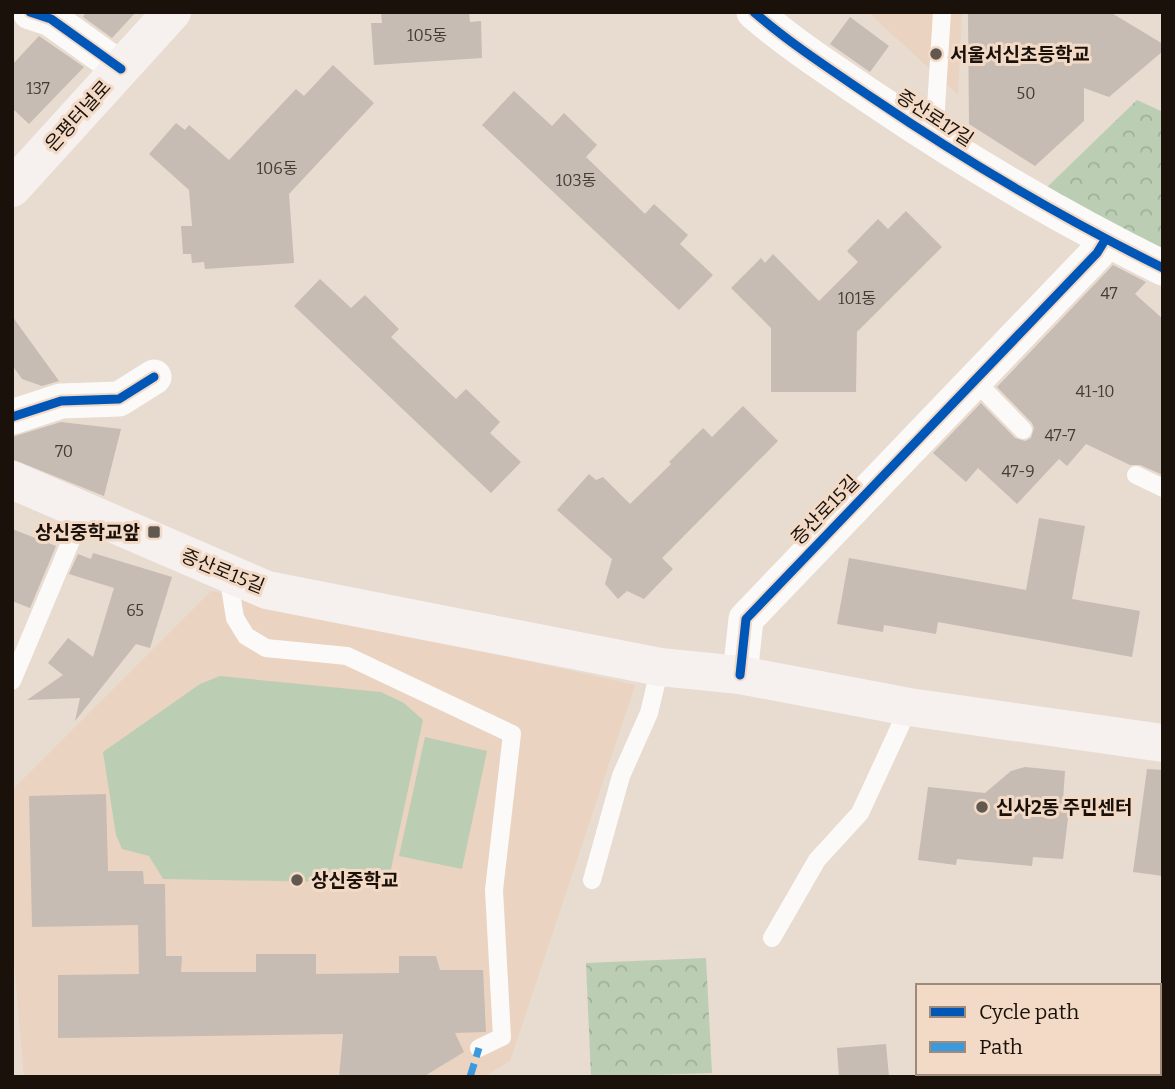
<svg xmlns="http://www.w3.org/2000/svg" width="1175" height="1089" font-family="Bitter,'Noto Sans KR',serif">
  <defs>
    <pattern id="park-crowns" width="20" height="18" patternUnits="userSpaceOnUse" patternTransform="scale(1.75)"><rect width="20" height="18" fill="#bbceb4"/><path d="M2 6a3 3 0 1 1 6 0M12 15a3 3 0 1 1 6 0" fill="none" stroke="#a0b099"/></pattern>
  </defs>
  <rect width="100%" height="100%" fill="#e8dbd0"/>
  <!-- built -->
  <path fill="#ead3c0" d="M 868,12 L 962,12 L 958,95 Z
    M 211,591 L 635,685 L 510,1061 L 484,1077 L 24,1077 L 12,938 L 12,790 Z"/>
  <!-- park -->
  <path fill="url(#park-crowns)" d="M 1137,100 L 1163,112 L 1163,254 L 1042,192 Z
    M 706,958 L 712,1073 L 591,1077 L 586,963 Z"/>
  <!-- pitch -->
  <path fill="#bbceb4" d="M 220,676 L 381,692 L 404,703 L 423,720 L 388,883 L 163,879 L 149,856 L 122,849 L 116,835 L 103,752 L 200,684 Z
    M 425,737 L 487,751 L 462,869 L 399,856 Z"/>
  <!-- building -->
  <path fill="#c6bcb3" d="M 86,12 L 136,12 L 112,38 L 83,17 Z
    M 381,12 L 469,12 L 470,22 L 481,21 L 482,58 L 374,65 L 371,23 L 382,23 Z
    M 968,12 L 1110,12 L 1163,44 L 1163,51 L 1109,97 L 1084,88 L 1084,121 L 1035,166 L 969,124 Z
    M 850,17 L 889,46 L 870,72 L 830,44 Z
    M 39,36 L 84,67 L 29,124 L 12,108 L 12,65 Z
    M 333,65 L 374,103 L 289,194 L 294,263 L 205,269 L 204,262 L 192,263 L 191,254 L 183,254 L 181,226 L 192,226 L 189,190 L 149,154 L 176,123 L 185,130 L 189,125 L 229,160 L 296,89 L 304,96 Z
    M 514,91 L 552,126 L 564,113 L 597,145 L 586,157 L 645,214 L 654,204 L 688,235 L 680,244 L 713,275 L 679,310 L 482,125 Z
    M 906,211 L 942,247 L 857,332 L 856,392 L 771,392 L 771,328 L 731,288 L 761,258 L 765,263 L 773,254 L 819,301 L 858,262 L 847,251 L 878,219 L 888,229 Z
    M 1113,265 L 1146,282 L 1135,294 L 1163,319 L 1163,475 L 1140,465 L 1130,465 L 1086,444 L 1067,466 L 1059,459 L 1017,504 L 978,468 L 966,482 L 933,453 L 981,403 L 1015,438 L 1025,441 L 1031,438 L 1034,428 L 1032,423 L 997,387 Z
    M 320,279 L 351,308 L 365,295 L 399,329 L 391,337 L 456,399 L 466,389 L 500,422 L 490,433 L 521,462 L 491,493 L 294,306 Z
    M 12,316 L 59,381 L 42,386 L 22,379 L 12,365 Z
    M 743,406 L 778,441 L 662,558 L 673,569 L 644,599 L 627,591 L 618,599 L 605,584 L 612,559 L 557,510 L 589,474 L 596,480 L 603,477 L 630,504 L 671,464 L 669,462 L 703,428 L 712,437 Z
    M 61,422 L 121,429 L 104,496 L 12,459 L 12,437 Z
    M 1039,518 L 1085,526 L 1072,599 L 1140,611 L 1132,657 L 938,622 L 936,634 L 884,625 L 883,632 L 837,624 L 849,558 L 1026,590 Z
    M 12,529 L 56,546 L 30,608 L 12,601 Z
    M 93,553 L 172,577 L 150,648 L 136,644 L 75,721 L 80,698 L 27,700 L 63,675 L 48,663 L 68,638 L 93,657 L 114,588 L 69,574 L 78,554 L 91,559 Z
    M 1025,767 L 1065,771 L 1063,800 L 1070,802 L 1063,859 L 1033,857 L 1032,866 L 957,859 L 956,865 L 918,860 L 928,787 L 985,793 L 1011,771 Z
    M 1147,769 L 1163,770 L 1163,876 L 1133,872 Z
    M 106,794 L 108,871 L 143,871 L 144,884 L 165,884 L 166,956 L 182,956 L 181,972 L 256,972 L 256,954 L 316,954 L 316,974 L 399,973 L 399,956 L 436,956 L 440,970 L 483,970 L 486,1032 L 455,1033 L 464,1052 L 423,1077 L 339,1077 L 343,1034 L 58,1038 L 58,975 L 139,974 L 138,925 L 32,927 L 29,796 Z
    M 886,1044 L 889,1077 L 839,1077 L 837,1048 Z"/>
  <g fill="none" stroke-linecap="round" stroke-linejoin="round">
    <!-- lane -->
    <path stroke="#fcfaf8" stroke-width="18" d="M 934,140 L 942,12
      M 968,385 L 986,392 L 1023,430
      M 1136,475 L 1163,488
      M 228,574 L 235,618 L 246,636 L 266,648 L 347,656 L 512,734 L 494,890 L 502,1037 L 479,1048
      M 12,681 L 83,512
      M 592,880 L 621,776 L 649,713 L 660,667
      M 772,938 L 817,860 L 860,813 L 909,707"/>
    <!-- street -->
    <path stroke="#fcfaf8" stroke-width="35" d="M 30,12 L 51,19 L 121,69
      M 754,12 C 792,45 833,71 874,99 C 967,162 1062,218 1163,268
      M 12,417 L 61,401 L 119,399 L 154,377
      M 740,675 L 746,619 L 1097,253 L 1105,240"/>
    <!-- secondary -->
    <path stroke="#f6f0ef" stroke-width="38" d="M 12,188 L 172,12
      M 12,480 L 267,590 L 660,667 L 740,675 L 909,707 L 1163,743"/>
    <!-- quiet -->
    <path stroke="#3b9ade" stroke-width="7" stroke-dasharray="14 7" stroke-linecap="butt" d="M 470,1077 L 479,1048"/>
    <!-- cycleway casing -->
    <g stroke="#f3dac6" stroke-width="13">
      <path id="cycleway" d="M 30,12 L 51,19 L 121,69
        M 754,12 C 792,45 833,71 874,99 C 967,162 1062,218 1163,268
        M 12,417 L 61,401 L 119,399 L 154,377
        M 740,675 L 746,619 L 1097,253 L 1105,240"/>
    </g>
    <!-- cycleway -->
    <use href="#cycleway" stroke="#0057b8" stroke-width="9"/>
  </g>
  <!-- markers -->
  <g fill="#61584f" stroke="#f3dac6" stroke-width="2.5">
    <circle cx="936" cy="54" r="7"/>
    <rect x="147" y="525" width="14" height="14" rx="3.5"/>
    <circle cx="982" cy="807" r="7"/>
    <circle cx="297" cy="880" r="7"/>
  </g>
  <g text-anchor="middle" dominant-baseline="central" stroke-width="6" stroke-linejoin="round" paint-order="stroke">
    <!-- number labels -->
    <g font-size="16" fill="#443c34">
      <text x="427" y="35">105동</text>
      <text x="38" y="88">137</text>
      <text x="1026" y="93">50</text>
      <text x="277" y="168">106동</text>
      <text x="576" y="180">103동</text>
      <text x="1109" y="293">47</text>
      <text x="857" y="298">101동</text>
      <text x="1095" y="391">41-10</text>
      <text x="1060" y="435">47-7</text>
      <text x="64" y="451">70</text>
      <text x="1018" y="471">47-9</text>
      <text x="135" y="610">65</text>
    </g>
    <!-- poi labels -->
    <g font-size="19" font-weight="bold" fill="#19110a" stroke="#f3dac6" text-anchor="start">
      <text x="950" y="54">서울서신초등학교</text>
      <text x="140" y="532" text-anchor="end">상신중학교앞</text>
      <text x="996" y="807">신사2동 주민센터</text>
      <text x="311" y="880">상신중학교</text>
    </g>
    <!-- street labels -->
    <g font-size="19" fill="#19110a" stroke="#f3dac6">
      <text transform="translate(78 116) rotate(-48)">은평터널로</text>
      <text transform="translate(935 118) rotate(33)">증산로17길</text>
      <text transform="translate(825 510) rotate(-46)">증산로15길</text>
      <text transform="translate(223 571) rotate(22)">증산로15길</text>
    </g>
  </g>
  <!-- border -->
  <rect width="1175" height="1089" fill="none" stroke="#19110a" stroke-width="28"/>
  <!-- legend -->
  <rect x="916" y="984" width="245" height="91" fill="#f3dac6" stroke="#9c8a7b" stroke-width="2"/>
  <rect x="930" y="1007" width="35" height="10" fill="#0057b8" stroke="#9c8a7b" stroke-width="2"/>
  <text x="979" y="1019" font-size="21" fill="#19110a">Cycle path</text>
  <rect x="930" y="1042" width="35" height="10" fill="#3b9ade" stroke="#9c8a7b" stroke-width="2"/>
  <text x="979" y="1054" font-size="21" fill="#19110a">Path</text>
</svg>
